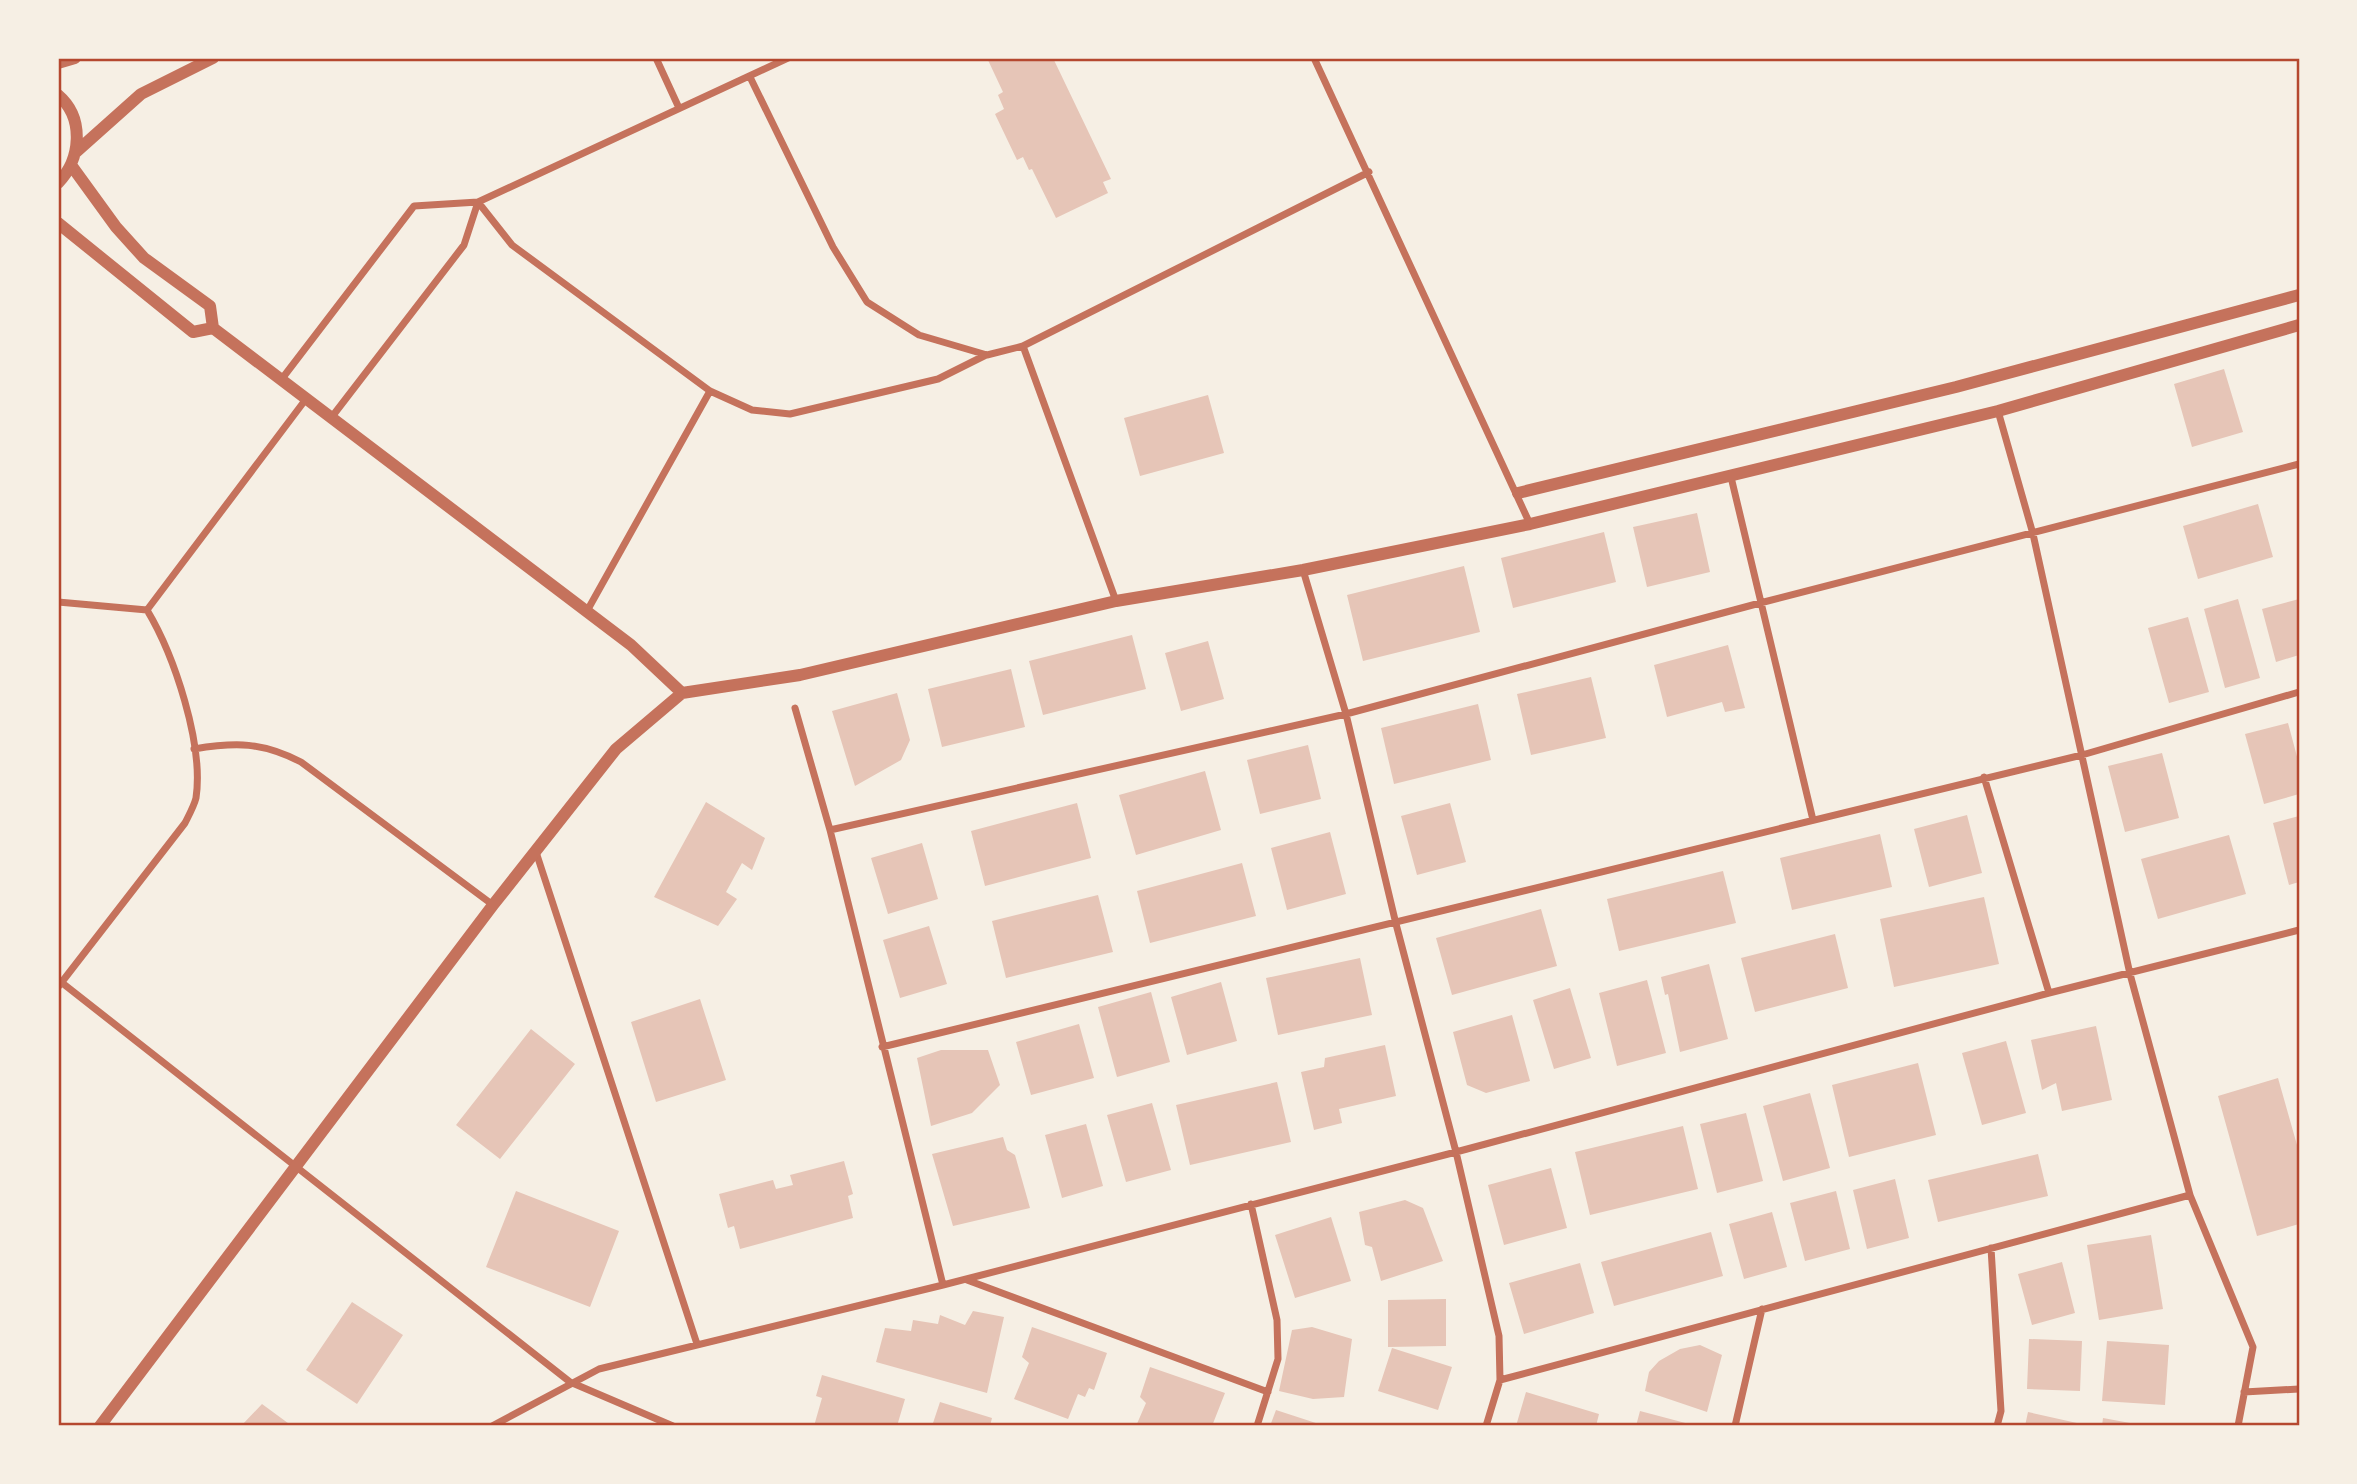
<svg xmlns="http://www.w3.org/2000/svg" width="2357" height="1484" font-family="Karla,sans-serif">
  <rect width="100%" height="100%" fill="#f6efe4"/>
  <!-- building -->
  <path fill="#e6c5b7" d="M 987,58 L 1053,58 L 1111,179 L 1103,182 L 1108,193 L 1056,218 L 1032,169 L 1029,170 L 1023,157 L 1017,160 L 995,114 L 1004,109 L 998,95 L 1003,92 Z
    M 2224,369 L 2243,432 L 2192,447 L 2174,384 Z
    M 1208,395 L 1224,453 L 1140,476 L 1124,418 Z
    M 2258,504 L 2273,557 L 2198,579 L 2183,526 Z
    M 1697,513 L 1710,572 L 1647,587 L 1633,527 Z
    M 1604,532 L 1616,582 L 1513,608 L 1501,558 Z
    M 1464,566 L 1480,632 L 1363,661 L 1347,595 Z
    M 2238,599 L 2260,678 L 2225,688 L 2204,609 Z
    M 2299,599 L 2299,655 L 2276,662 L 2262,609 Z
    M 2188,617 L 2209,692 L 2169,703 L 2148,628 Z
    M 1132,635 L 1146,689 L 1043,715 L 1029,661 Z
    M 1208,641 L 1224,699 L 1181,711 L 1165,653 Z
    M 1728,645 L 1745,708 L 1725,712 L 1722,702 L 1667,717 L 1654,665 Z
    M 1011,669 L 1025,727 L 942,747 L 928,689 Z
    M 1591,677 L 1606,738 L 1531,755 L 1517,694 Z
    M 897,693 L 910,740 L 901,760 L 855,786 L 832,711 Z
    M 1478,704 L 1491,760 L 1394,784 L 1381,728 Z
    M 2288,723 L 2299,764 L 2299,794 L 2264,804 L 2245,734 Z
    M 1308,745 L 1321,799 L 1260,814 L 1247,760 Z
    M 2162,753 L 2179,818 L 2125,832 L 2108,766 Z
    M 1205,771 L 1221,830 L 1136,855 L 1119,795 Z
    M 706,802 L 765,838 L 752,870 L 742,863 L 726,892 L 737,899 L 718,926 L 654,897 Z
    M 1077,803 L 1091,858 L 985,886 L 971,831 Z
    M 1450,803 L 1466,862 L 1417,875 L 1401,816 Z
    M 1967,815 L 1982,873 L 1929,887 L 1914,829 Z
    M 2299,816 L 2299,882 L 2289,885 L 2273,823 Z
    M 1330,832 L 1346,894 L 1287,910 L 1271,848 Z
    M 1880,834 L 1892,887 L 1792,910 L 1780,858 Z
    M 2229,835 L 2246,894 L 2158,919 L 2141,859 Z
    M 922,843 L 938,899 L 888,914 L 871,858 Z
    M 1242,863 L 1256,916 L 1150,943 L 1137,891 Z
    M 1723,871 L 1736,923 L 1619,951 L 1607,899 Z
    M 1098,895 L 1113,952 L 1006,978 L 992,921 Z
    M 1984,897 L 1999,964 L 1894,987 L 1880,919 Z
    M 1541,909 L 1557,966 L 1452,995 L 1436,938 Z
    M 929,926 L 947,984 L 900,998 L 883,940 Z
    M 1835,934 L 1848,988 L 1755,1012 L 1741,958 Z
    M 1360,958 L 1372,1015 L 1278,1035 L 1266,978 Z
    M 1709,964 L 1728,1039 L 1680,1052 L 1668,994 L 1665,995 L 1661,977 Z
    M 1647,980 L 1666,1053 L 1617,1066 L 1599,993 Z
    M 1221,982 L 1237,1041 L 1187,1055 L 1171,997 Z
    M 1570,988 L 1591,1058 L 1554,1069 L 1533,1000 Z
    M 1151,992 L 1170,1062 L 1117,1077 L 1098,1007 Z
    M 700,999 L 726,1080 L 656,1102 L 631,1022 Z
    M 1512,1015 L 1530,1081 L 1486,1093 L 1467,1085 L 1453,1032 Z
    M 1079,1024 L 1094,1078 L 1031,1095 L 1016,1042 Z
    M 2096,1026 L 2112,1100 L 2062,1111 L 2056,1083 L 2042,1090 L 2031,1040 Z
    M 531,1029 L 575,1064 L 500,1159 L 456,1125 Z
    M 2006,1041 L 2026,1113 L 1982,1125 L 1962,1053 Z
    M 1385,1045 L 1396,1096 L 1339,1109 L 1342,1123 L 1314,1130 L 1301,1072 L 1324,1067 L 1325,1058 Z
    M 941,1050 L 988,1050 L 1000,1085 L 972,1113 L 931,1126 L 917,1058 Z
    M 1918,1063 L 1936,1135 L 1849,1157 L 1832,1085 Z
    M 2278,1078 L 2299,1152 L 2299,1224 L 2257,1236 L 2218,1096 Z
    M 1277,1082 L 1291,1142 L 1190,1165 L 1176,1105 Z
    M 1810,1093 L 1830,1168 L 1783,1181 L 1763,1106 Z
    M 1152,1103 L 1171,1170 L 1126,1182 L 1107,1115 Z
    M 1746,1113 L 1763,1181 L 1717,1193 L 1700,1124 Z
    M 1086,1124 L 1103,1186 L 1062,1198 L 1045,1135 Z
    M 1683,1126 L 1698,1189 L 1590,1215 L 1575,1152 Z
    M 1003,1137 L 1007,1150 L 1015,1155 L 1030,1208 L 953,1226 L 932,1154 Z
    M 2038,1154 L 2048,1196 L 1938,1222 L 1928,1180 Z
    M 844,1161 L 853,1194 L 848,1196 L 853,1218 L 740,1249 L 734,1226 L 728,1228 L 719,1194 L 773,1180 L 776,1189 L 793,1185 L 790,1175 Z
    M 1551,1168 L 1567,1228 L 1504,1245 L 1488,1185 Z
    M 1895,1179 L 1909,1238 L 1867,1249 L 1853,1190 Z
    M 516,1191 L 619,1231 L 590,1307 L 486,1267 Z
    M 1836,1191 L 1850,1249 L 1805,1261 L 1790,1203 Z
    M 1405,1200 L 1423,1208 L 1443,1261 L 1381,1281 L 1372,1247 L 1365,1245 L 1359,1212 Z
    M 1772,1212 L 1787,1267 L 1744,1279 L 1729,1224 Z
    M 1331,1217 L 1351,1281 L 1295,1298 L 1275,1235 Z
    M 1711,1232 L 1723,1276 L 1614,1306 L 1601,1262 Z
    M 2151,1235 L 2163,1309 L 2099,1320 L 2087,1245 Z
    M 2062,1262 L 2075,1313 L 2032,1325 L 2018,1274 Z
    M 1580,1263 L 1594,1313 L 1524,1334 L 1509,1283 Z
    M 1446,1299 L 1446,1346 L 1388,1347 L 1388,1300 Z
    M 352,1302 L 403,1335 L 357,1404 L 306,1370 Z
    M 973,1311 L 1004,1317 L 987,1393 L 876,1362 L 885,1328 L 911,1331 L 913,1320 L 938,1324 L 940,1315 L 965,1325 Z
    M 1032,1327 L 1107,1353 L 1094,1390 L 1089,1388 L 1085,1397 L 1078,1394 L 1068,1419 L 1014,1399 L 1029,1363 L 1022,1357 Z
    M 1312,1327 L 1352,1339 L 1344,1397 L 1313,1399 L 1279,1391 L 1292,1330 Z
    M 2029,1339 L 2082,1341 L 2080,1391 L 2027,1389 Z
    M 2107,1341 L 2169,1345 L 2165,1405 L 2102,1401 Z
    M 1700,1345 L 1722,1355 L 1707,1412 L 1645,1391 L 1649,1372 L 1659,1361 L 1680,1349 Z
    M 1392,1348 L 1452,1367 L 1438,1410 L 1378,1391 Z
    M 1150,1367 L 1225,1393 L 1212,1426 L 1136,1426 L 1146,1403 L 1140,1397 Z
    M 822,1375 L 905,1399 L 897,1426 L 814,1426 L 822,1398 L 816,1396 Z
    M 1526,1392 L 1599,1414 L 1596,1426 L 1516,1426 Z
    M 940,1402 L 992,1418 L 990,1426 L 932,1426 Z
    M 262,1404 L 292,1426 L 241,1426 Z
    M 1276,1410 L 1325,1426 L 1270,1426 Z
    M 1640,1411 L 1693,1425 L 1693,1426 L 1636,1426 Z
    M 2028,1412 L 2077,1423 L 2076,1426 L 2025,1426 Z
    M 2103,1418 L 2141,1425 L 2140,1426 L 2102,1426 Z"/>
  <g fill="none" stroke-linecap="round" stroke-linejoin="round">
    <!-- minor -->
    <path stroke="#c5725c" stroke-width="7" d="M 656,58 L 679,108
      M 1314,58 L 1530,524
      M 750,77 L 833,247 L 867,302 L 919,335 L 987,355 L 1023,346 L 1369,172
      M 478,202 L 512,245 L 710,391 L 752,410 L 790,414 L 938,379 L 986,355
      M 1023,346 L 1116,601
      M 281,380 L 414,206 L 478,202 L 788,58
      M 1998,411 L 2033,534 L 2130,974 L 2190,1195 L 2253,1347 L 2238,1426
      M 331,418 L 464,245 L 478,202
      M 1731,477 L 1813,820
      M 1303,570 L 1346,714 L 1396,924 L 1456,1152 L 1499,1336 L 1500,1380 L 1486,1426
      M 58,602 L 147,610
      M 147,610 L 306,399
      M 587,611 L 710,391
      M 795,708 L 830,830 L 943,1285
      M 194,749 C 236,742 262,742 301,762 L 493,905
      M 1984,777 L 2049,993
      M 830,830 L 1346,714 L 1760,603 L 2299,464
      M 536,852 L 697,1344
      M 61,982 L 570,1382 L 673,1426
      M 58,987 L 185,823 C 189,815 194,806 196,798 C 204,744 174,655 147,610
      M 882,1047 L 2082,755 L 2299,692
      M 1251,1204 L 1277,1320 L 1278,1359 L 1257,1426
      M 1991,1248 L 2001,1411 L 1997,1426
      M 967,1280 L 1268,1392
      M 1500,1380 L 2190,1195
      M 2244,1392 L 2299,1389
      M 492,1426 L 599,1369 L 943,1285 L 1456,1152 L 2049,993 L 2299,930
      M 1735,1426 L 1762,1309"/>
    <!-- tertiary -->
    <path stroke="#c5725c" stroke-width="12" d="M 58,63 L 75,58
      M 58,95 C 85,118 81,160 58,183
      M 76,152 L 141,94 L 213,58
      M 71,165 L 116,227 L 144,258 L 210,306 L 213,328 L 631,645 L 682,693
      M 58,223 L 193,332 L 213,328
      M 1518,493 L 1956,387 L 2299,295
      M 100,1426 L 493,905 L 616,749 L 682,693 L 800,675 L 1116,601 L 1303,570 L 1530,524 L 1998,411 L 2299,325"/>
  </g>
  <!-- border -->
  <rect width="2357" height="1484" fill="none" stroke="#f6efe4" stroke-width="119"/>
  <rect x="60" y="60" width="2238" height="1364" fill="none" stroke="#b5482f" stroke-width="2.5"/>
</svg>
